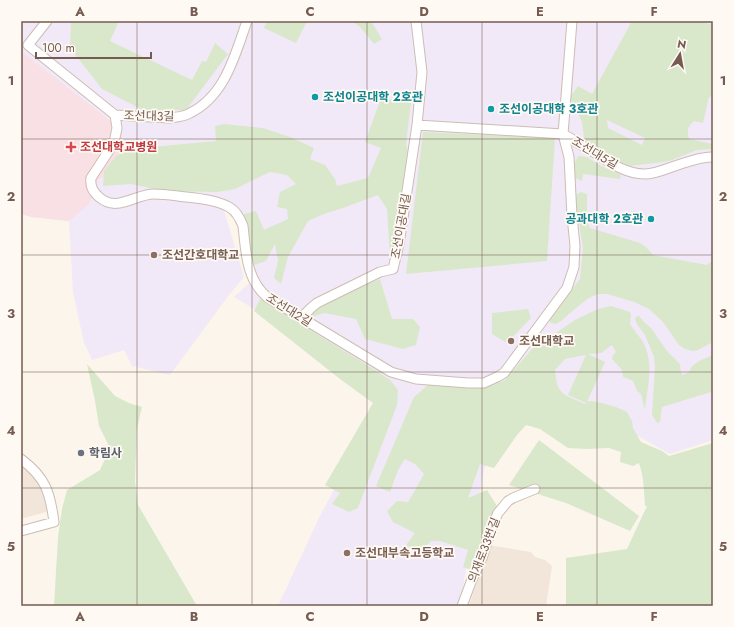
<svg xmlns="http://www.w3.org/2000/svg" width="734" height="627" font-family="Jost,'Noto Sans KR',sans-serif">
  <rect width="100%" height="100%" fill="#fbf5ec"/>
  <!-- residential -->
  <path fill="#f2e6db" d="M 21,464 L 30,471 L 43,490 L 49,511 L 21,519 Z
    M 489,545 L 531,552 L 535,557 L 545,560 L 552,566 L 546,606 L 469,606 Z"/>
  <!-- education -->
  <path fill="#f1e9f8" d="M 21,21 L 713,21 L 713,440 L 670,454 L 565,395 L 512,421 L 484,469 L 463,587 L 458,606 L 278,606 L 319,518 L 383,398 L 382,385 L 234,297 L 257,276 L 240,209 L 220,197 L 244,277 L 229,295 L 170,375 L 132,366 L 124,350 L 92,360 L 84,343 L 73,292 L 69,221 L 31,217 L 21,214 Z"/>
  <!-- medical -->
  <path fill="#f8e0e5" d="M 21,51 L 108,119 L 122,129 L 122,165 L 98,180 L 89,204 L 69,221 L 31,217 L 21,214 Z"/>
  <!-- green -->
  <path fill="#d9e8cb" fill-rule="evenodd" d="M 71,21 L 119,21 L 110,41 L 192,80 L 202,61 L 206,62 L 215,43 L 228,54 L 186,110 L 143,110 L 102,89 L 70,48 Z
    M 267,21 L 307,21 L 296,43 L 264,28 Z
    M 352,21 L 371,21 L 382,39 L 374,44 L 360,27 Z
    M 632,21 L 688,21 L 713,24 L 713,96 L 709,97 L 703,123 L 694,121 C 687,127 687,130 689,139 L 713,144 L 713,148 L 712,149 L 697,150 L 672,160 L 663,162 L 630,166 L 606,156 L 584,139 L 582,122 L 570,97 L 578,86 L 592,94 ZM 607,120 L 645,138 L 642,145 L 608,128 Z
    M 381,98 L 411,103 L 406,144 L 410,159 L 393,251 L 390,255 L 387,209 L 378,195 L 343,208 L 324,214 L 308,221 L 288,257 L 281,284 L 274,278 L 278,261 L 275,244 L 266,261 L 254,265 L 241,215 L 256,211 L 264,230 L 288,219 L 287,209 L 277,207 L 280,192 L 296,184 L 287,175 L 270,172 L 235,189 L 217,192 L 164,191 L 131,184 L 103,186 L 104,171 L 116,156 L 130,149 L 216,141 L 215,126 L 224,124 L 263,128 L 290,137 L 314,148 L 310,159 L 325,165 L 335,179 L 337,186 L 368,178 L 381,148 L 365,142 Z
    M 423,132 L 555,138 L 547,261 L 406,274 Z
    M 578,156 L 587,157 L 601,166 L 621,175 L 620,179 L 583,174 L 582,181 L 575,178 L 572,168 Z
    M 581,192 L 587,194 L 587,222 L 590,228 L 640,243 L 646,247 L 653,255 L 707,265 L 713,260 L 713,342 L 698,350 L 693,351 L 685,349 L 679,345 L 663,322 L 649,309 L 634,302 L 607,294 L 598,294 L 589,298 L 576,308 L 561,321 L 556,324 L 551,323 L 549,320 L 549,317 L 580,279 L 583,248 L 575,198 L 577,194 Z
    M 380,279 L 392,319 L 413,319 L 420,327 L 416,345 L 403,349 L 365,339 L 356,319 L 324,313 L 312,317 L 311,311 L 326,302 Z
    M 260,299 L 375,370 L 390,380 L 398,390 L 397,405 L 358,508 L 349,512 L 332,504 L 340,493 L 325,485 L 373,403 L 340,379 L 254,311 Z
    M 611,306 L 630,312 L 631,315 L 630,324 C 634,330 639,336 643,342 C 654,363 648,385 645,408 L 644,407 L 641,394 L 637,391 L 633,381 L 623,377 L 622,370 L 612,359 L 613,355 L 616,352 L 612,345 L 601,353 L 588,354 L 605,362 L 587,402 L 590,401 L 598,402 L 616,407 L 627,412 L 632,421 L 633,428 L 641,442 L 662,451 L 669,456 L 713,443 L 713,606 L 566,606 L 566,558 L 627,549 L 647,506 L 645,506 C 644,492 644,477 639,463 L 633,466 L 620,462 L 621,452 L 609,448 L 586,449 L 568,448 L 540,429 L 526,425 L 517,435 L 494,468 L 480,464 L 468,498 L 487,490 L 497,506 L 471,570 L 463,567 L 468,550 L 440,541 L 431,541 L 420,553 L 406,545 L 415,533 L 393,522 L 387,511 L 397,501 L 408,502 L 413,494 L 424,474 L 415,464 L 405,459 L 398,470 L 390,492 L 376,486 L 414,397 L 429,384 L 487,387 L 505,380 L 532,349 L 575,320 L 598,309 ZM 586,355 L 568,395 L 586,403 L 585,404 C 564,394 557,396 555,370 L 565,359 Z
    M 528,309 L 531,318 L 507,343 L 492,334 L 492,313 Z
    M 637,316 L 639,316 L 644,322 L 651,328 L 667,351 L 680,364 L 681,373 L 683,375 L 689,372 L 692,366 L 699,361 L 713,355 L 713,395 L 711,392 L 662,407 L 660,422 L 657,423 L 652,415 L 655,367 L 654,357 L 645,335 L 637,324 L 635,319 Z
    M 87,364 L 115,396 L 129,403 L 142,407 L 137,428 L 135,481 L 138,505 L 197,606 L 54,606 L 58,537 L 62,509 L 67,490 L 100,470 L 104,461 L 109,446 L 99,426 L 95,401 Z
    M 539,440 L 639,516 L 630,531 L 566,503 L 509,485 Z"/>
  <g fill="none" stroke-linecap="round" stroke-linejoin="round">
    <!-- street casing -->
    <g stroke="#cdbdb3" stroke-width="11">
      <path id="street" d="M 47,21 L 28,45 L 115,115 L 117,128 L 114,143 L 91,178 C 90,185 93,192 99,197 C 117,213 135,194 154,194 C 162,194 170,195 178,196 C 194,198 215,199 229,207 C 236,211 240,218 243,226 C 246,252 246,279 267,297 L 391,372 L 416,379 L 468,383 L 484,383 L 497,377 L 504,373 L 567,288 L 574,267 L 575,246 L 572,216 L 569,157 L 563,134 L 417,125
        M 572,21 L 563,134 C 574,140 584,147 595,153 C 610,163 626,174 645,174 C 653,174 661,171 669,168 C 680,164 702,156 713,157
        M 115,115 L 169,118 C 176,117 184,117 190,113 C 225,96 235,55 247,21
        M 301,318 L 311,308 L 317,303 L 380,272 L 393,269 L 399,244 L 417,125 L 422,72 L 416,21
        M 21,459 C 46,478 50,492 54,522 L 21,531
        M 462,606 L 471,582 L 482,558 L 492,527 L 498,513 L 508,501 L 513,498 L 535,489"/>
    </g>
    <!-- street -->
    <use href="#street" stroke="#fff" stroke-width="9"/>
  </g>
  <!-- grid -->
  <path fill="none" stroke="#755b51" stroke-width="1" stroke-opacity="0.55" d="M 137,21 L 137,606M 252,21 L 252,606M 367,21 L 367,606M 482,21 L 482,606M 597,21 L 597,606M 21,139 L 713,139M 21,255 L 713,255M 21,372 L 713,372M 21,488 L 713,488"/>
  <!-- markers -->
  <g fill="#0f9aa8" stroke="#fef9f3" stroke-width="1.5">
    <circle cx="315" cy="97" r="4"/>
    <circle cx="491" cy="109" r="4"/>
    <circle cx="651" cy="219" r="4"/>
  </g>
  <path fill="#e0444e" stroke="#fef9f3" stroke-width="1.5" d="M69 141h4v4h4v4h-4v4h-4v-4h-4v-4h4z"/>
  <g fill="#8d6e63" stroke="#fef9f3" stroke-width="1.5">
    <circle cx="154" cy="255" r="4"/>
    <circle cx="511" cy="341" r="4"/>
    <circle cx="347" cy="553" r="4"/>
  </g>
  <circle fill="#6b7280" stroke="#fef9f3" stroke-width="1.5" cx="81" cy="453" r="4"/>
  <g text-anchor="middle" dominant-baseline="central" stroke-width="3.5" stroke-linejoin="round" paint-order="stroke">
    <!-- culture labels -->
    <g font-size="12" font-weight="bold" fill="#0d838f" stroke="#fef9f3" text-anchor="start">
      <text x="323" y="97">조선이공대학 2호관</text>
      <text x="499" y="109">조선이공대학 3호관</text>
      <text x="643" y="219" text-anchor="end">공과대학 2호관</text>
    </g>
    <!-- street labels -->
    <g font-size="12" fill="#755b51" stroke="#fef9f3">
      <text transform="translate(149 116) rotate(1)">조선대3길</text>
      <text transform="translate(595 153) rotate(31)">조선대5길</text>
      <text transform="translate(401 226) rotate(-80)">조선이공대길</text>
      <text transform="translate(289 310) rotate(32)">조선대2길</text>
      <text transform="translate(484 550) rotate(-69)">의재로33번길</text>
    </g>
    <!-- health labels -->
    <g font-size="12" font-weight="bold" fill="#be3a42" stroke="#fef9f3" text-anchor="start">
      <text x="80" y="147">조선대학교병원</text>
    </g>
    <!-- education labels -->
    <g font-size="12" font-weight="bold" fill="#785e54" stroke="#fef9f3" text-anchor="start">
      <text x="162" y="255">조선간호대학교</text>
      <text x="519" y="341">조선대학교</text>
      <text x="355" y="553">조선대부속고등학교</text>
    </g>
    <!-- worship labels -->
    <g font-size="12" font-weight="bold" fill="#5b616d" stroke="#fef9f3" text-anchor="start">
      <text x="89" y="453">학림사</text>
    </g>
  </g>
  <!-- border -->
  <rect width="734" height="627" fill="none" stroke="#fef9f3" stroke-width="44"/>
  <!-- north arrow -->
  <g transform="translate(680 54) rotate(11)" stroke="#fef9f3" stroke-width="3" paint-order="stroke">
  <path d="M0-3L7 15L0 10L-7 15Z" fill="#755b51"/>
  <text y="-6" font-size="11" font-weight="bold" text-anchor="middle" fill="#755b51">N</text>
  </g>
  <!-- scale -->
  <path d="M36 52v6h115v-6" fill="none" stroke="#755b51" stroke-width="2"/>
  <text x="42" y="52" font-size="12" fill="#755b51" stroke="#fef9f3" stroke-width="3" paint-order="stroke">100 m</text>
  <rect x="22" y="22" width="690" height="583" fill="none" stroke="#755b51" stroke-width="1.5"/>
  <g font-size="13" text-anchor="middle" font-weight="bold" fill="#755b51">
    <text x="80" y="16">A</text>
    <text x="194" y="16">B</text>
    <text x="310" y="16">C</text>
    <text x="424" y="16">D</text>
    <text x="540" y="16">E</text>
    <text x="654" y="16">F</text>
    <text x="11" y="85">1</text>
    <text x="723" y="85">1</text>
    <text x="11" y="201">2</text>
    <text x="723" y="201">2</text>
    <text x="11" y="318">3</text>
    <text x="723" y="318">3</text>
    <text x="11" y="435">4</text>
    <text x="723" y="435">4</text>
    <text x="11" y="551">5</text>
    <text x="723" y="551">5</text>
    <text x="80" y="621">A</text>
    <text x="194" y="621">B</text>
    <text x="310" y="621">C</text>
    <text x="424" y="621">D</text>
    <text x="540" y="621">E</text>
    <text x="654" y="621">F</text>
  </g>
</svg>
